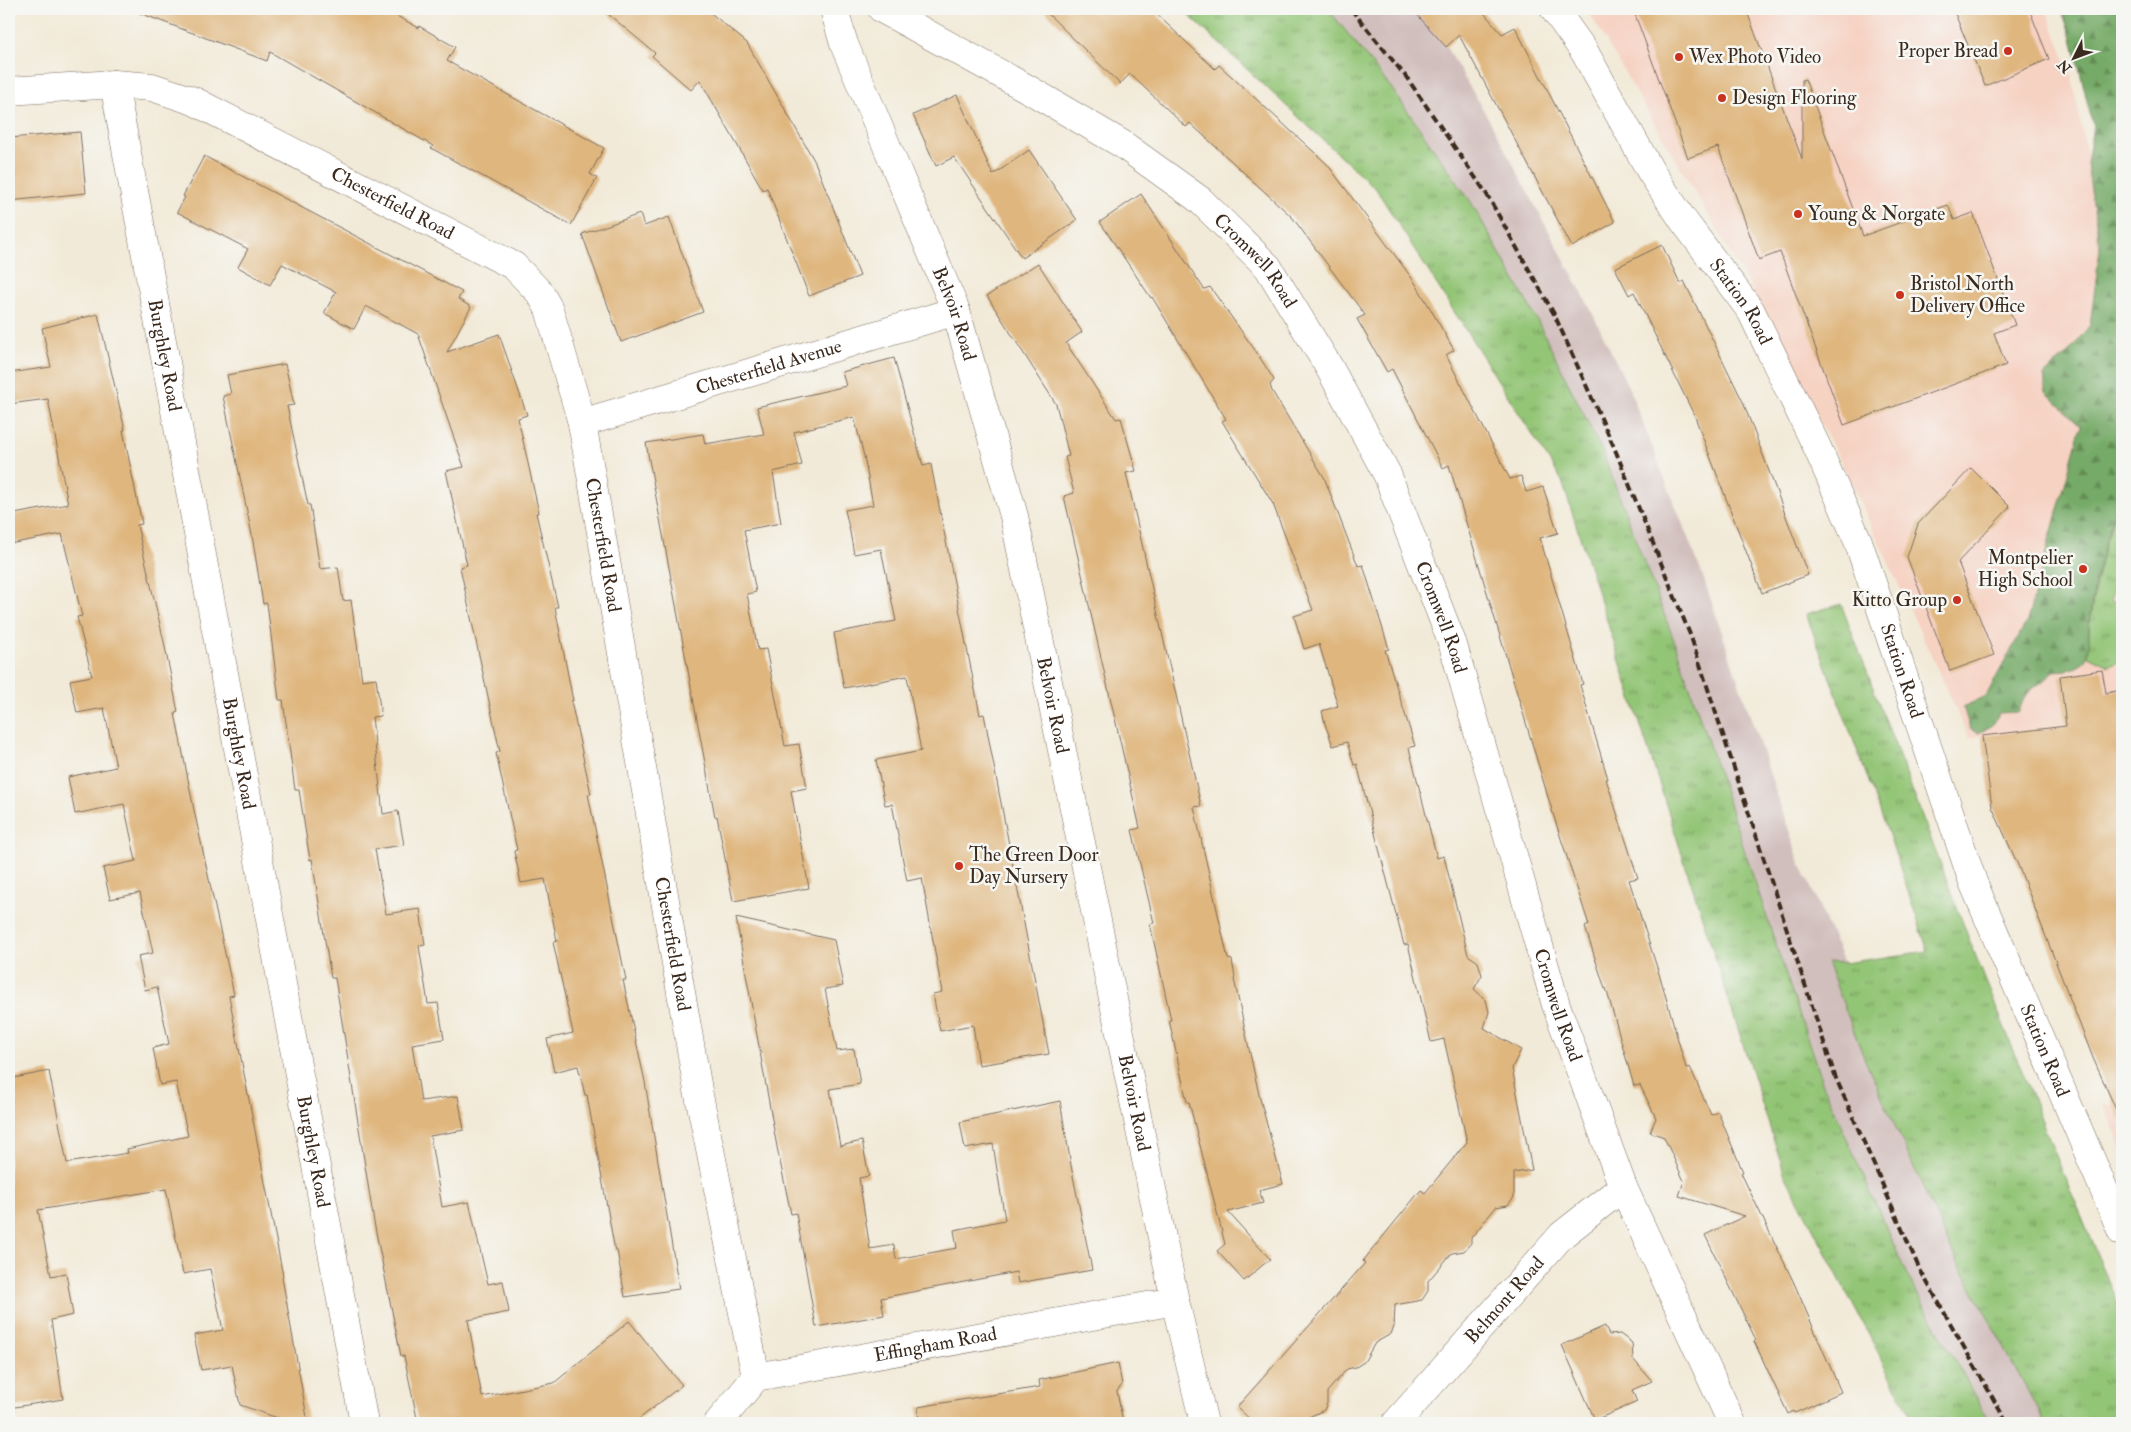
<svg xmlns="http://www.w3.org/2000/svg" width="2131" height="1432" font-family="'IM FELL Double Pica',serif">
  <defs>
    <pattern id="grass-tufts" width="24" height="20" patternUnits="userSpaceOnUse" patternTransform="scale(1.25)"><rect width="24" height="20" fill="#93c576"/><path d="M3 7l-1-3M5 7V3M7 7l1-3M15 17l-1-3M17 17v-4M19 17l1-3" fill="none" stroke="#79a060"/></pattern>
    <pattern id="forest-firs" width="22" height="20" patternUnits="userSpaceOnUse" patternTransform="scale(1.25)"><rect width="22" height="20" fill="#76aa67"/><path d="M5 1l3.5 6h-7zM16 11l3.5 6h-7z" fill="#628b54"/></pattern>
  </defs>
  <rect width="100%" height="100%" fill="#f6f6f2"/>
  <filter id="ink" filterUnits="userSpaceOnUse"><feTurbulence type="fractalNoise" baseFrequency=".02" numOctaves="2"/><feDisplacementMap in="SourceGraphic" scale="10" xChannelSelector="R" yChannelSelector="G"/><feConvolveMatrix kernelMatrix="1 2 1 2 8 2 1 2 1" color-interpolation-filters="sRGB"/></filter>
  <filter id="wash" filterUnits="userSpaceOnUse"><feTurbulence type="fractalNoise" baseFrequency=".0096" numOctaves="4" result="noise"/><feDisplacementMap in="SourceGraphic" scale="20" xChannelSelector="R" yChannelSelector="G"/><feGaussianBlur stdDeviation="1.12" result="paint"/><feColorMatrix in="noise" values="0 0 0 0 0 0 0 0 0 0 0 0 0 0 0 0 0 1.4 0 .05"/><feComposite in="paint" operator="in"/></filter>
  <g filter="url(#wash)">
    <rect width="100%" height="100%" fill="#f2ead8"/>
    <!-- built -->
    <path fill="#f6d2c3" d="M 1586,9 L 2046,9 L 2072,77 L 2115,304 L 2122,307 L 2122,802 L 2038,809 L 1990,793 L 1982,736 L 1969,738 L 1848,475 L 1744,276 L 1599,29 Z
      M 2104,1104 L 2122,1107 L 2122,1151 Z"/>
    <!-- industrial -->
    <path fill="#d1bfbd" d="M 1328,9 L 1412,9 L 1446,47 L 1491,123 L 1590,308 L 1631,393 L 1701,571 L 1799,860 L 1844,963 L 1827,962 L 1865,1060 L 1953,1253 L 2045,1423 L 1990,1423 L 1907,1275 L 1822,1082 L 1675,643 L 1602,451 L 1537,320 L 1471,202 L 1392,89 Z"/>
    <!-- grass -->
    <path fill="url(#grass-tufts)" stroke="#67784a" d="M 1182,9 L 1328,9 L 1392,89 L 1471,202 L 1537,320 L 1602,451 L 1675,643 L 1822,1082 L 1907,1275 L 1990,1423 L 1915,1423 L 1785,1175 L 1562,481 L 1376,189 Z
      M 2122,490 L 2122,569 L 2110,600 L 2122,606 L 2122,661 L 2109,666 L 2088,656 C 2089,599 2104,544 2122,490 Z
      M 1841,604 L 1971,944 L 2054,1151 L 2122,1314 L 2122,1423 L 2045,1423 L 1953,1253 L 1865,1060 L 1827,962 L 1844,963 L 1928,951 L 1889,835 L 1806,614 Z"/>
    <!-- forest -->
    <path fill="url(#forest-firs)" stroke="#586a42" d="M 2061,9 L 2122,9 L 2122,490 C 2107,533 2094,577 2089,623 C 2088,633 2091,648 2087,657 C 2081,670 2066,670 2054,671 C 2037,692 2028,681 2019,712 L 1999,713 L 1993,725 L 1979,733 L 1970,729 L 1963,707 L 1986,696 L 2027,621 L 2081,426 L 2046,392 L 2044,375 L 2067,354 L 2090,325 L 2100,249 L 2087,164 L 2093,126 L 2072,38 Z"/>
    <g id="blocks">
      <!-- building -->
      <path fill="#dfb67e" d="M 138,9 L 384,9 L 419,28 L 419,26 L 455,47 L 447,61 L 604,148 L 590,174 L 597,178 L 571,225 L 431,148 L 433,146 L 270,52 L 267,61 L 137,12 Z
        M 602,9 L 706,9 L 747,43 L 815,162 L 860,276 L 809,296 L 767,188 L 763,190 L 700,80 L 691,90 L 652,56 L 655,53 Z
        M 1043,9 L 1151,9 L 1215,69 L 1219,65 L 1327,164 L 1414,281 L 1430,308 L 1454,350 L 1446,355 L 1510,479 L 1521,476 L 1526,492 L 1543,487 L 1558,533 L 1540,538 L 1583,684 L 1580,685 L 1608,779 L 1606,779 L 1638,878 L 1629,880 L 1661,980 L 1686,1068 L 1690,1067 L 1711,1115 L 1718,1112 L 1743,1172 L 1741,1173 L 1794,1283 L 1841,1392 L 1795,1413 L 1794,1411 L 1788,1414 L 1754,1341 L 1756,1340 L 1705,1235 L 1745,1216 L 1679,1196 L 1684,1181 L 1664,1137 L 1650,1132 L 1656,1118 L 1640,1085 L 1634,1086 L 1606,988 L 1605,989 L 1585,927 L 1589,925 L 1554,817 L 1449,465 L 1443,468 L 1392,369 L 1387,372 L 1357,319 L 1365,315 L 1292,217 L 1190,123 L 1186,127 L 1130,74 L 1120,84 Z
        M 1412,9 L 1489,9 L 1484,13 L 1502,34 L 1515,27 L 1615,222 L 1572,247 L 1459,35 L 1446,47 Z
        M 1633,9 L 1746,9 L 1802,159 L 1802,80 L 1805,79 L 1863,236 L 1948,205 L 1954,220 L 1973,213 L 2015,325 L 1994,333 L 2006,365 L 1844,425 L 1780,252 L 1759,260 L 1718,147 L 1688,158 Z
        M 1953,9 L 2029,9 L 2049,59 L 1985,86 Z
        M 957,95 L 993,175 L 1029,150 L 1077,220 L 1022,258 L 954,157 L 936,166 L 913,115 Z
        M 80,132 L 86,193 L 9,201 L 9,138 Z
        M 204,156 L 462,292 L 458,299 L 471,307 L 447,352 L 499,334 L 527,415 L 518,418 L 539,513 L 536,513 L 558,607 L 555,607 L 573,701 L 571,701 L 591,794 L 588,794 L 626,980 L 623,980 L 645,1082 L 679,1289 L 625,1297 L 617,1250 L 615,1251 L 587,1095 L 585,1095 L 578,1066 L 554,1072 L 547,1039 L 573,1033 L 553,942 L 557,941 L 545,879 L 521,883 L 514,851 L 517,850 L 496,753 L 500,752 L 460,567 L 467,565 L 446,471 L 464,467 L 418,334 L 366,306 L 354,329 L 324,313 L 336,292 L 282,264 L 270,285 L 238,267 L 248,249 L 177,212 L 185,197 L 183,196 Z
        M 1141,194 L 1204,289 L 1210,287 L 1257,353 L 1274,380 L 1270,385 L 1272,391 L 1324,477 L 1358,566 L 1363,565 L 1389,649 L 1385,650 L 1415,746 L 1409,748 L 1437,858 L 1444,856 L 1468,955 L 1478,962 L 1482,975 L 1474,989 L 1486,1000 L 1489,1012 L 1484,1028 L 1521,1050 L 1512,1068 L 1532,1170 L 1514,1173 L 1514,1197 L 1508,1205 L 1496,1207 L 1471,1238 L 1471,1243 L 1464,1251 L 1452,1253 L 1428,1281 L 1428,1291 L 1422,1300 L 1395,1305 L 1394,1327 L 1391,1334 L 1375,1343 L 1364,1362 L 1356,1367 L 1347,1369 L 1327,1392 L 1327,1403 L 1324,1410 L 1296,1423 L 1254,1423 L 1237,1407 L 1365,1263 L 1363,1261 L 1421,1190 L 1425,1193 L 1467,1142 L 1444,1039 L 1431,1042 L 1408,944 L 1404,945 L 1357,764 L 1354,765 L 1347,742 L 1333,746 L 1325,724 L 1322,711 L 1338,706 L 1319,644 L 1304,649 L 1294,616 L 1313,610 L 1273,504 L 1222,421 L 1226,419 L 1152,297 L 1151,298 L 1100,222 Z
        M 640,214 L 644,226 L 669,217 L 703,312 L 621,342 L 582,234 Z
        M 1662,245 L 1680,283 L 1684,281 L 1743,402 L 1808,575 L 1762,593 L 1695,417 L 1634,292 L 1629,295 L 1615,268 Z
        M 1038,263 L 1082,332 L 1066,343 L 1116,419 L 1121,418 L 1136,471 L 1126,473 L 1201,806 L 1194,807 L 1228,959 L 1232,960 L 1235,978 L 1234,979 L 1259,1095 L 1283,1184 L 1259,1190 L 1263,1203 L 1228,1212 L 1270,1259 L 1244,1281 L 1217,1251 L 1225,1244 L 1189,1102 L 1187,1102 L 1169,1020 L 1171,1020 L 1150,924 L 1154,923 L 1132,830 L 1140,828 L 1064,496 L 1074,493 L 1065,457 L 1069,456 L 1056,404 L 987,296 Z
        M 98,314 L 125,430 L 123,430 L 142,524 L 137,525 L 164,642 L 178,712 L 175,713 L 194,810 L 234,995 L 229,996 L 283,1276 L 282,1277 L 308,1423 L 292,1423 L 240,1405 L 232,1365 L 201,1370 L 194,1335 L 223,1330 L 210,1269 L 183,1274 L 166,1189 L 38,1210 L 51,1276 L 66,1273 L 73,1315 L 51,1320 L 63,1399 L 9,1408 L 9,1079 L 49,1071 L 67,1163 L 128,1153 L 127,1149 L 188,1136 L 176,1082 L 160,1085 L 153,1048 L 169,1044 L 157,987 L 145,990 L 138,956 L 153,953 L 140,893 L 110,899 L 103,868 L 136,861 L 124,804 L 75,814 L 71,793 L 68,777 L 116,767 L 104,708 L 77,713 L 70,680 L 92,676 L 77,617 L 82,616 L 62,534 L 9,544 L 9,515 L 68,504 L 48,399 L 9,404 L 9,373 L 51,367 L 42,328 Z
        M 894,358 L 923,466 L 931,464 L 932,470 L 980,715 L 984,714 L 1049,1054 L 979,1065 L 973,1025 L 940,1031 L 933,994 L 942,992 L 922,878 L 907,881 L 892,804 L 885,805 L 876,760 L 921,751 L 907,676 L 844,688 L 834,633 L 896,621 L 881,549 L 854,554 L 850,532 L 845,510 L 873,505 L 864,456 L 854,417 L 794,432 L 802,465 L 773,472 L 781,523 L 744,530 L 756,592 L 747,594 L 758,650 L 766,649 L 785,746 L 799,744 L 807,788 L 791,791 L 809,888 L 733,901 L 717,816 L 715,817 L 646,443 L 703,434 L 705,444 L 764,434 L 757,407 L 846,386 L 842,372 Z
        M 285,364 L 294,405 L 287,406 L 308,505 L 310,505 L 320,569 L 338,567 L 343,601 L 351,600 L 362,680 L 376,678 L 381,716 L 372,717 L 383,814 L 398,811 L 404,845 L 375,849 L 386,914 L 420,909 L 425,945 L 419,946 L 428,1004 L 438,1003 L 444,1039 L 412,1044 L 421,1101 L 458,1096 L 464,1130 L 430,1136 L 442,1207 L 469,1202 L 488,1284 L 503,1281 L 509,1312 L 468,1320 L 482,1397 L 554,1383 L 629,1321 L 682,1385 L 634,1423 L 418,1423 L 404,1356 L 401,1356 L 374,1222 L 335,978 L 331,978 L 312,859 L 310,860 L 299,790 L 295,790 L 283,700 L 279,700 L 267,603 L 263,604 L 252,535 L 223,396 L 231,394 L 227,375 Z
        M 1971,468 L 2010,507 L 1958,562 L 1994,655 L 1950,671 L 1907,557 L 1918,524 Z
        M 2102,670 L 2106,693 L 2122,690 L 2122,1123 L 2093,1058 L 2018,865 L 1992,807 L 1982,736 L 2066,726 L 2060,676 Z
        M 736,918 L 834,940 L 843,986 L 825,989 L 837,1051 L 854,1049 L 860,1084 L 830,1089 L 840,1146 L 862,1141 L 869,1176 L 859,1178 L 870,1249 L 894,1245 L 896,1259 L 957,1248 L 954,1230 L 1005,1220 L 993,1144 L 965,1149 L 960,1122 L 1060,1101 L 1072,1171 L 1092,1270 L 1018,1283 L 1016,1272 L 881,1298 L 884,1315 L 816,1327 L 796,1213 L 791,1214 L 777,1147 Z
        M 1605,1326 L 1609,1335 L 1620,1334 L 1632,1343 L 1633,1359 L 1652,1381 L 1632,1390 L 1637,1402 L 1595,1420 L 1562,1345 Z
        M 1118,1363 L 1122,1385 L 1117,1391 L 1123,1423 L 919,1423 L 918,1407 L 1040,1387 L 1039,1380 Z"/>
    </g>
  </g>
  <g filter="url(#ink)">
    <use href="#blocks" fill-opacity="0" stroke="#7b6d5f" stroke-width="1"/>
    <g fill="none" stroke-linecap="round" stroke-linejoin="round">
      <!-- minor casing -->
      <g stroke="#7b6d5f" stroke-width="29">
        <g id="minor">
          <path id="s1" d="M 834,9 L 844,44 L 956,311 L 1014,516 L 1175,1301 L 1204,1423"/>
          <path id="s2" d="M 1554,9 L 1584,51 L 1651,172 L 1683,220 L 1751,311 L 1817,447 L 1858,541 L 1973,882 L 2122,1232"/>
          <path id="s3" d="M 114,84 L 364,1423"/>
          <path id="s4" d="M 9,91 L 114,84 L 152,87 L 194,101 L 514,266 L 540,293 L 549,309 L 582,423 L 698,1090 L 756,1377"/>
          <path id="s5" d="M 582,423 L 956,311"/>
          <path id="s6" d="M 718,1423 L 756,1377 L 1175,1301"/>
          <path id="s7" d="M 1396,1423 L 1562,1235 L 1623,1187"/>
        </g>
      </g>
      <!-- tertiary casing -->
      <g stroke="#7b6d5f" stroke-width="29">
        <g id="tertiary">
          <path id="s8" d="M 882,9 L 1028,89 L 1122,144 L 1200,200 L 1268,267 L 1329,367 L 1387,474 L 1453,645 L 1556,1005 L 1623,1187 L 1732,1423"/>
        </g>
      </g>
      <!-- minor -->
      <use href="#minor" stroke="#fff" stroke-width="28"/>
      <!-- tertiary -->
      <use href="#tertiary" stroke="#fff" stroke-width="28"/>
      <!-- rail -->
      <path stroke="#3b2a1e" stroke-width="4" stroke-dasharray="8 4" stroke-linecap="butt" d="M 1351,9 L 1407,78 L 1486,193 L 1554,314 L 1614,447 L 1691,637 L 1835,1076 L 1919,1268 L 2007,1423"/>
    </g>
  </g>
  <!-- markers -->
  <g fill="#c8321e" stroke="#f6f6f2" stroke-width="2">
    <circle cx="2008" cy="51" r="5"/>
    <circle cx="1679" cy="57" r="5"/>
    <circle cx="1722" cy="98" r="5"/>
    <circle cx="1798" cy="214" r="5"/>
    <circle cx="1900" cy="295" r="5"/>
    <circle cx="2083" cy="569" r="5"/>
    <circle cx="1957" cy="600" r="5"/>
    <circle cx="959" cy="866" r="5"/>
  </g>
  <g text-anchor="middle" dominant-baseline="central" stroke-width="5" stroke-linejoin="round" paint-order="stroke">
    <!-- poi labels -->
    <g font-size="19" fill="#3b2a1e" stroke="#f6f6f2" text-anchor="start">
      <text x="1998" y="51" text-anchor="end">Proper Bread</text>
      <text x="1689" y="57">Wex Photo Video</text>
      <text x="1732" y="98">Design Flooring</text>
      <text x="1808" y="214">Young &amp; Norgate</text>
      <text x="1910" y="284">Bristol North<tspan x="1910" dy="22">Delivery Office</tspan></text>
      <text x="2073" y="558" text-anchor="end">Montpelier<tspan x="2073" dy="22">High School</tspan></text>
      <text x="1947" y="600" text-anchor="end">Kitto Group</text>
      <text x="969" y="855">The Green Door<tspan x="969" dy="22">Day Nursery</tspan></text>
    </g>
    <!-- street labels -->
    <g font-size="19" fill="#3b2a1e" stroke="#f6f6f2">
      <text stroke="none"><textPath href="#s4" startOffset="411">Chesterfield Road</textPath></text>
      <text stroke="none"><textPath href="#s8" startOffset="454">Cromwell Road</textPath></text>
      <text stroke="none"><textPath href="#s2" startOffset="348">Station Road</textPath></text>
      <text stroke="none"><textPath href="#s1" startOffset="328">Belvoir Road</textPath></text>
      <text stroke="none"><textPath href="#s3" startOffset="276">Burghley Road</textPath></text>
      <text stroke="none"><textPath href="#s5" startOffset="195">Chesterfield Avenue</textPath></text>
      <text stroke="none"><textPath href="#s4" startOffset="846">Chesterfield Road</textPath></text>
      <text stroke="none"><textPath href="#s8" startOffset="859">Cromwell Road</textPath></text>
      <text stroke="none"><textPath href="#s2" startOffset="752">Station Road</textPath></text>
      <text stroke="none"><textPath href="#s1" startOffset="732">Belvoir Road</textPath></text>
      <text stroke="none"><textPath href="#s3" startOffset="681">Burghley Road</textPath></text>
      <text stroke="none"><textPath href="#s4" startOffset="1251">Chesterfield Road</textPath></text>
      <text stroke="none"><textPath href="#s8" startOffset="1264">Cromwell Road</textPath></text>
      <text stroke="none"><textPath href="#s2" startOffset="1158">Station Road</textPath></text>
      <text stroke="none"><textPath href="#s1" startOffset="1138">Belvoir Road</textPath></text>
      <text stroke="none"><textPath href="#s3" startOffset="1086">Burghley Road</textPath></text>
      <text stroke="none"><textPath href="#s7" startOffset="164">Belmont Road</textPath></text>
      <text stroke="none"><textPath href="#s6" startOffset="242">Effingham Road</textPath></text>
    </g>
  </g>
  <!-- margin -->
  <rect width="2131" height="1432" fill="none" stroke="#f6f6f2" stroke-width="30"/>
  <!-- north arrow -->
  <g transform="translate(2074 58) rotate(228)" stroke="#f6f6f2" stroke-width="4" paint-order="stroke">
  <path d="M0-4L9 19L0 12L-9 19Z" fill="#3b2a1e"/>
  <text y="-8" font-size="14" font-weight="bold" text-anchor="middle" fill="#3b2a1e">N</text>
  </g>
</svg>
